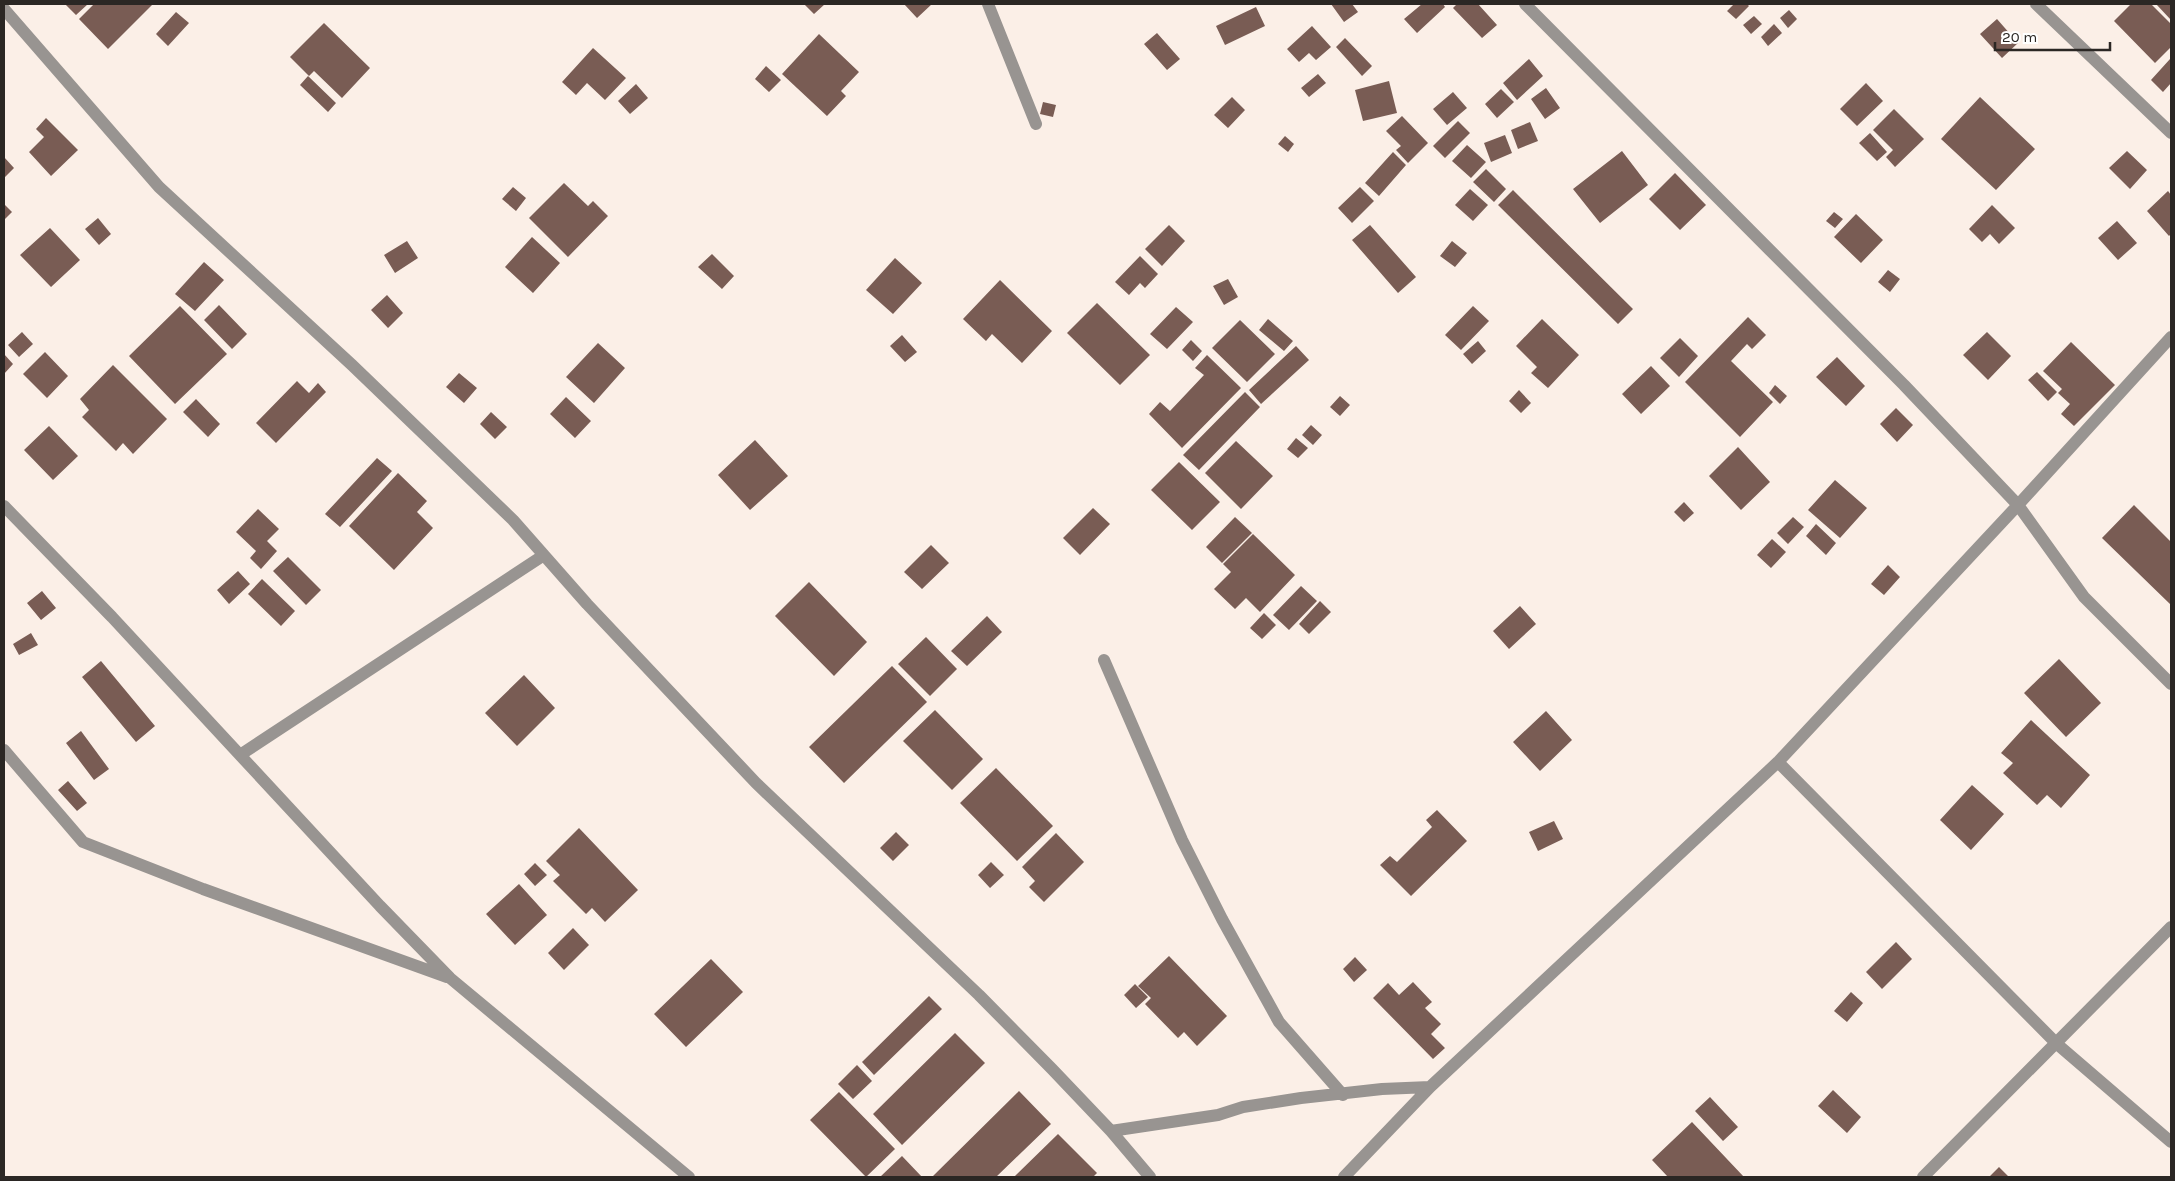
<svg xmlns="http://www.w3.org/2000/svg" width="2175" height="1181" font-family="Karla,sans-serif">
  <rect width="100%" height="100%" fill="#fbefe7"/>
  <!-- building -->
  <path fill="#795c54" d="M 65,4 L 88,4 L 76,15 Z
    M 94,4 L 153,4 L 108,49 L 79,19 Z
    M 804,4 L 825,4 L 814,14 Z
    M 904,4 L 932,4 L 917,18 Z
    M 1331,4 L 1352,4 L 1358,12 L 1344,22 Z
    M 1422,4 L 1443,4 L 1445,7 L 1417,33 L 1404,19 Z
    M 1457,4 L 1478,4 L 1497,25 L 1482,38 L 1453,8 Z
    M 1734,4 L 1747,4 L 1749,6 L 1736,19 L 1727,11 Z
    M 2131,4 L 2151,4 L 2171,24 L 2171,47 L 2155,63 L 2114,21 Z
    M 2156,4 L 2171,4 L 2171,20 Z
    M 1256,7 L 1265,26 L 1225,45 L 1216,26 Z
    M 1789,10 L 1797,19 L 1788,28 L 1780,18 Z
    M 176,12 L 189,23 L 168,46 L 156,34 Z
    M 1754,16 L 1762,24 L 1751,34 L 1743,25 Z
    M 1997,19 L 2018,43 L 2002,58 L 1980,34 Z
    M 324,23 L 370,68 L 342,98 L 314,71 L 309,76 L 290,57 Z
    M 1774,24 L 1782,33 L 1768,46 L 1761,37 Z
    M 1312,26 L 1331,47 L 1316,60 L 1309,53 L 1299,62 L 1287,49 Z
    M 1157,33 L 1180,59 L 1167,70 L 1144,44 Z
    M 819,34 L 859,72 L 841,91 L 846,96 L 827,116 L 782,74 Z
    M 1345,38 L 1372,66 L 1362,76 L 1336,47 Z
    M 593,48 L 626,78 L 605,100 L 587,83 L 576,95 L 562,82 Z
    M 1529,59 L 1543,76 L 1517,100 L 1503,83 Z
    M 2170,59 L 2171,83 L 2163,92 L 2151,80 Z
    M 766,66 L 781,80 L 769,92 L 755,79 Z
    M 1318,74 L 1326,83 L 1309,97 L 1301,88 Z
    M 308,76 L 336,103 L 328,112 L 300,85 Z
    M 1389,81 L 1397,113 L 1363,121 L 1355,90 Z
    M 1866,83 L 1883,101 L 1857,126 L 1840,109 Z
    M 636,84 L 648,98 L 630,114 L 618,101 Z
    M 1546,88 L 1560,108 L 1545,119 L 1531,99 Z
    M 1501,89 L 1514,102 L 1497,118 L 1485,104 Z
    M 1453,92 L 1467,108 L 1447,125 L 1433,109 Z
    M 1232,97 L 1245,110 L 1228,128 L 1214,115 Z
    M 1980,97 L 2035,149 L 1996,190 L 1941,139 Z
    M 1043,102 L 1056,105 L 1053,117 L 1040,114 Z
    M 1894,109 L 1924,139 L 1895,167 L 1886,157 L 1893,150 L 1873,130 Z
    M 1402,116 L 1428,143 L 1408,163 L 1396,150 L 1401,146 L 1386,131 Z
    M 46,118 L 78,150 L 51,176 L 29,152 L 44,137 L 36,129 Z
    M 1458,121 L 1470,133 L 1445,158 L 1433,146 Z
    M 1530,122 L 1538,141 L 1518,149 L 1511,130 Z
    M 1870,133 L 1887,152 L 1877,161 L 1859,143 Z
    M 1505,135 L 1512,153 L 1491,162 L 1484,143 Z
    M 1285,136 L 1294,144 L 1288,152 L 1278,144 Z
    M 1467,145 L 1486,162 L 1471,178 L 1452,161 Z
    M 1622,151 L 1648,185 L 1600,223 L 1573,189 Z
    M 2127,151 L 2147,170 L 2130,189 L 2109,168 Z
    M 1393,152 L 1406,165 L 1379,196 L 1365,183 Z
    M 4,157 L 14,168 L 4,178 Z
    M 1486,169 L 1506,189 L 1494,202 L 1473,182 Z
    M 1675,173 L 1706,205 L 1680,230 L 1649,199 Z
    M 564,183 L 588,206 L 593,201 L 608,216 L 568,257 L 529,218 Z
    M 513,187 L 526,198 L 516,211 L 502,199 Z
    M 1360,187 L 1374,201 L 1352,223 L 1338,208 Z
    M 1470,189 L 1488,205 L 1473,221 L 1455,205 Z
    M 1513,190 L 1633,309 L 1618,324 L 1498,205 Z
    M 2168,191 L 2171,195 L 2171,234 L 2169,236 L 2147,211 Z
    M 4,204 L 12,212 L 4,220 Z
    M 1992,205 L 2015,228 L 1999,244 L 1990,234 L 1982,242 L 1969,229 Z
    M 1834,212 L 1843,219 L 1835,228 L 1826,221 Z
    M 1856,214 L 1883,240 L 1861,263 L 1834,237 Z
    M 98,218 L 111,234 L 99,245 L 85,229 Z
    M 2117,221 L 2137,243 L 2118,260 L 2098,238 Z
    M 1169,225 L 1185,241 L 1162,266 L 1145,249 Z
    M 1370,225 L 1416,277 L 1398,293 L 1352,240 Z
    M 50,228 L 80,260 L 51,287 L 20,255 Z
    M 532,237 L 560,263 L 533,293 L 505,267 Z
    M 407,241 L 418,258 L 395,273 L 384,255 Z
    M 1452,241 L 1467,253 L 1455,267 L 1440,256 Z
    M 712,254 L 734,276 L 722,289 L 698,267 Z
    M 1140,256 L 1158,274 L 1145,288 L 1140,283 L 1129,295 L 1115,282 Z
    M 895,258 L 922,283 L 893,314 L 866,290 Z
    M 204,262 L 224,280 L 195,311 L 175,294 Z
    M 1888,270 L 1900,279 L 1890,292 L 1878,282 Z
    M 1228,279 L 1238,297 L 1224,305 L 1213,286 Z
    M 1000,280 L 1052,331 L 1022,363 L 992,334 L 986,341 L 963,319 Z
    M 387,295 L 403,313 L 388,328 L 371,310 Z
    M 1097,303 L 1150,355 L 1120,385 L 1067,333 Z
    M 219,305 L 247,334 L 232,349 L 204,320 Z
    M 180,306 L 227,354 L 175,404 L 129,356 Z
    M 1473,306 L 1489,321 L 1461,350 L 1445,335 Z
    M 1176,307 L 1193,322 L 1167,349 L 1150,334 Z
    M 1748,317 L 1766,335 L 1752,349 L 1747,344 L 1731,361 L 1773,402 L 1740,437 L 1685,382 Z
    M 1268,319 L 1293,341 L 1284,351 L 1259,330 Z
    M 1542,319 L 1579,355 L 1548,388 L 1531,373 L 1537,367 L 1516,346 Z
    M 1240,320 L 1275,354 L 1247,382 L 1212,348 Z
    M 22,332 L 33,344 L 19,357 L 8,345 Z
    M 1987,332 L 2011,356 L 1988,380 L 1963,355 Z
    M 902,335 L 917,352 L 905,362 L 890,346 Z
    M 1680,338 L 1698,356 L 1679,377 L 1660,358 Z
    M 1191,340 L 1202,351 L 1193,361 L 1182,350 Z
    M 1478,341 L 1486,351 L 1472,364 L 1463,354 Z
    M 2071,342 L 2115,385 L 2074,426 L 2061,414 L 2070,404 L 2058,393 L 2062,389 L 2043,371 Z
    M 598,343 L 625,368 L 594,403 L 566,377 Z
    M 1296,346 L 1309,360 L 1261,404 L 1249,390 Z
    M 45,352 L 68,376 L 47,398 L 23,374 Z
    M 4,354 L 13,364 L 4,374 Z
    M 1207,355 L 1241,388 L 1182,448 L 1149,414 L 1160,402 L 1170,411 L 1204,375 L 1195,368 Z
    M 1837,357 L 1865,386 L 1846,406 L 1816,377 Z
    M 113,365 L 167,419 L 133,454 L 123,443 L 116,451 L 82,417 L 89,410 L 80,399 Z
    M 1651,366 L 1670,386 L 1641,414 L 1622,394 Z
    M 2037,372 L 2057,392 L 2048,401 L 2028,380 Z
    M 459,373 L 477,388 L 464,403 L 446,387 Z
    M 297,381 L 309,393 L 318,383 L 326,392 L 276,443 L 256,423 Z
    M 1775,385 L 1787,396 L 1780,404 L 1769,393 Z
    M 1519,390 L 1531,403 L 1521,413 L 1509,401 Z
    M 1245,392 L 1260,407 L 1199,470 L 1183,455 Z
    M 1340,396 L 1350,405 L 1340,416 L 1330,407 Z
    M 566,397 L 591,421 L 575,438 L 550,414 Z
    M 196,399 L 220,424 L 208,437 L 183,412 Z
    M 1896,408 L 1913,425 L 1897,442 L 1880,424 Z
    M 491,412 L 507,427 L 495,439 L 480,424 Z
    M 1311,425 L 1322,435 L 1313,445 L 1302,435 Z
    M 49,426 L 78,456 L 53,480 L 24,450 Z
    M 1296,438 L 1308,448 L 1298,458 L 1287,449 Z
    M 755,440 L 788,476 L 750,510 L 718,475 Z
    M 1236,441 L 1273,476 L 1241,509 L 1205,473 Z
    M 1738,447 L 1770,482 L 1741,510 L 1709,476 Z
    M 377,458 L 392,471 L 340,527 L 325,514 Z
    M 1179,462 L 1220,502 L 1192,530 L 1151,490 Z
    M 398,473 L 427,501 L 417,512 L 433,528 L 394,570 L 349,526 Z
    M 1835,480 L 1867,508 L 1840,538 L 1808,510 Z
    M 1684,502 L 1694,513 L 1684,522 L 1674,512 Z
    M 2134,505 L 2171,542 L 2171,605 L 2102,538 Z
    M 1093,508 L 1110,524 L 1080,555 L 1063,538 Z
    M 258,509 L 279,529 L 267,541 L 277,551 L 261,569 L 250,558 L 256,551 L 236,532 Z
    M 1235,517 L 1252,533 L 1222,563 L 1206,547 Z
    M 1793,517 L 1804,527 L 1788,544 L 1777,533 Z
    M 1816,524 L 1836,543 L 1826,555 L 1806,536 Z
    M 1253,534 L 1295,575 L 1260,612 L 1246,598 L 1235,609 L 1214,589 L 1231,572 L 1223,564 Z
    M 1772,539 L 1786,552 L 1771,568 L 1757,555 Z
    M 931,545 L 949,563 L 922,589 L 904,572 Z
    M 288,557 L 321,590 L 306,605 L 273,571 Z
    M 1888,565 L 1900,577 L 1884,595 L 1871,584 Z
    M 238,571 L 250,584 L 229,604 L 217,590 Z
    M 262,579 L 295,611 L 281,626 L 248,594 Z
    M 809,582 L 867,642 L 834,676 L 775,616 Z
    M 1301,586 L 1317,601 L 1289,630 L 1273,615 Z
    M 42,591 L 56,608 L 41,620 L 27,603 Z
    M 1320,601 L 1331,612 L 1309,634 L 1299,624 Z
    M 1520,606 L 1536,624 L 1509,649 L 1493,631 Z
    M 1264,613 L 1276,625 L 1262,639 L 1250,628 Z
    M 987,616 L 1002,632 L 967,666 L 951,651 Z
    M 31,633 L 38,645 L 19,655 L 13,644 Z
    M 926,637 L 957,669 L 930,696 L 898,664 Z
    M 2059,659 L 2101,703 L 2066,737 L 2024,693 Z
    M 101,661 L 155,726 L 136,742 L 82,677 Z
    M 892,666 L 927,702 L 844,783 L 809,747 Z
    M 524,675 L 555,708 L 517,746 L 485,713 Z
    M 935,710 L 983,759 L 952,790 L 903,741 Z
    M 1546,711 L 1572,740 L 1540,771 L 1513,742 Z
    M 2031,720 L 2090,775 L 2061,808 L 2047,795 L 2037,805 L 2003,773 L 2013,763 L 2001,753 Z
    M 81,731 L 109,769 L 94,780 L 66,743 Z
    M 996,768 L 1053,826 L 1017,861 L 960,803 Z
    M 68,781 L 87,803 L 77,811 L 58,790 Z
    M 1972,785 L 2004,814 L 1971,850 L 1940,820 Z
    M 1437,810 L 1467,841 L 1411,896 L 1380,865 L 1390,856 L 1397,862 L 1432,827 L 1426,820 Z
    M 1554,821 L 1563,839 L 1538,851 L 1529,832 Z
    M 579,828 L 638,890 L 605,922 L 592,908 L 586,914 L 553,881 L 560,875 L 546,861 Z
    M 896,832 L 909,845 L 893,861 L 880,848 Z
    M 1056,833 L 1084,862 L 1044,902 L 1029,887 L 1035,881 L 1022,867 Z
    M 991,862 L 1004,875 L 990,888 L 978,875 Z
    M 535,863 L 547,875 L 535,886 L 524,874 Z
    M 519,884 L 547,915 L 515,945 L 486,914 Z
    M 573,928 L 589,945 L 564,970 L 548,953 Z
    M 1896,942 L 1912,959 L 1882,989 L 1866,972 Z
    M 1169,956 L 1227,1016 L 1197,1046 L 1184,1032 L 1178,1038 L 1145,1004 L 1151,998 L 1138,986 Z
    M 1355,957 L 1367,970 L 1354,982 L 1343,969 Z
    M 711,959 L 743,992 L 686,1047 L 654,1014 Z
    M 1413,982 L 1432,1002 L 1425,1008 L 1441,1024 L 1431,1034 L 1445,1048 L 1433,1059 L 1373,998 L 1388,983 L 1399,995 Z
    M 1135,984 L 1148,997 L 1136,1008 L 1124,995 Z
    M 1851,992 L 1863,1003 L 1847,1022 L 1834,1011 Z
    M 929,996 L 942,1009 L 874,1075 L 862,1062 Z
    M 955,1033 L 985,1063 L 902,1145 L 873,1114 Z
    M 857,1065 L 872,1081 L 853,1099 L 838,1084 Z
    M 1833,1090 L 1861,1117 L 1847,1133 L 1818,1106 Z
    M 1019,1091 L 1051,1124 L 996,1177 L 932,1177 Z
    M 839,1092 L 895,1149 L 866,1177 L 810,1120 Z
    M 1710,1097 L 1738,1127 L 1723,1141 L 1695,1111 Z
    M 1692,1122 L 1744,1177 L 1668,1177 L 1652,1160 Z
    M 1058,1134 L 1097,1173 L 1093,1177 L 1014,1177 Z
    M 902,1156 L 922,1177 L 880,1177 Z
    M 1999,1167 L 2009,1177 L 1989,1177 Z"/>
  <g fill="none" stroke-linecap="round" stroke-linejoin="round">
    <!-- street -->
    <path stroke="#989491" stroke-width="12" d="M 988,4 L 1036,124
      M 1525,4 L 1904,385 L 2018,505 L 2084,597 L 2171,684
      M 2036,4 L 2171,133
      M 4,9 L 159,187 L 352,365 L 513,520 L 587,604 L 756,783 L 979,995 L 1052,1069 L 1111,1131 L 1150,1177
      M 2171,337 L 2018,505 L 1778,762 L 2057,1044 L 2171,1142
      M 4,506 L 112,617 L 380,906 L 450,978 L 689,1177
      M 1104,660 L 1182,840 L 1222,919 L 1279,1022 L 1343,1095
      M 4,750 L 83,842 L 203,889 L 447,977
      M 240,755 L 544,555
      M 1111,1131 L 1218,1115 L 1243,1107 L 1301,1098 L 1382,1089 L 1430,1087
      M 1344,1177 L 1430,1087 L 1778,762
      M 1923,1177 L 2171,927"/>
  </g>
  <!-- border -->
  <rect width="2175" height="1181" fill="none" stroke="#2b2724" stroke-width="10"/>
  <!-- scale -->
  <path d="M1995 42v8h115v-8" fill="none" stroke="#2b2724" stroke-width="2.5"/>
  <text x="2002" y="42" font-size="15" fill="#2b2724" stroke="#ffffff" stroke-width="4" paint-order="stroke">20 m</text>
</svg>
